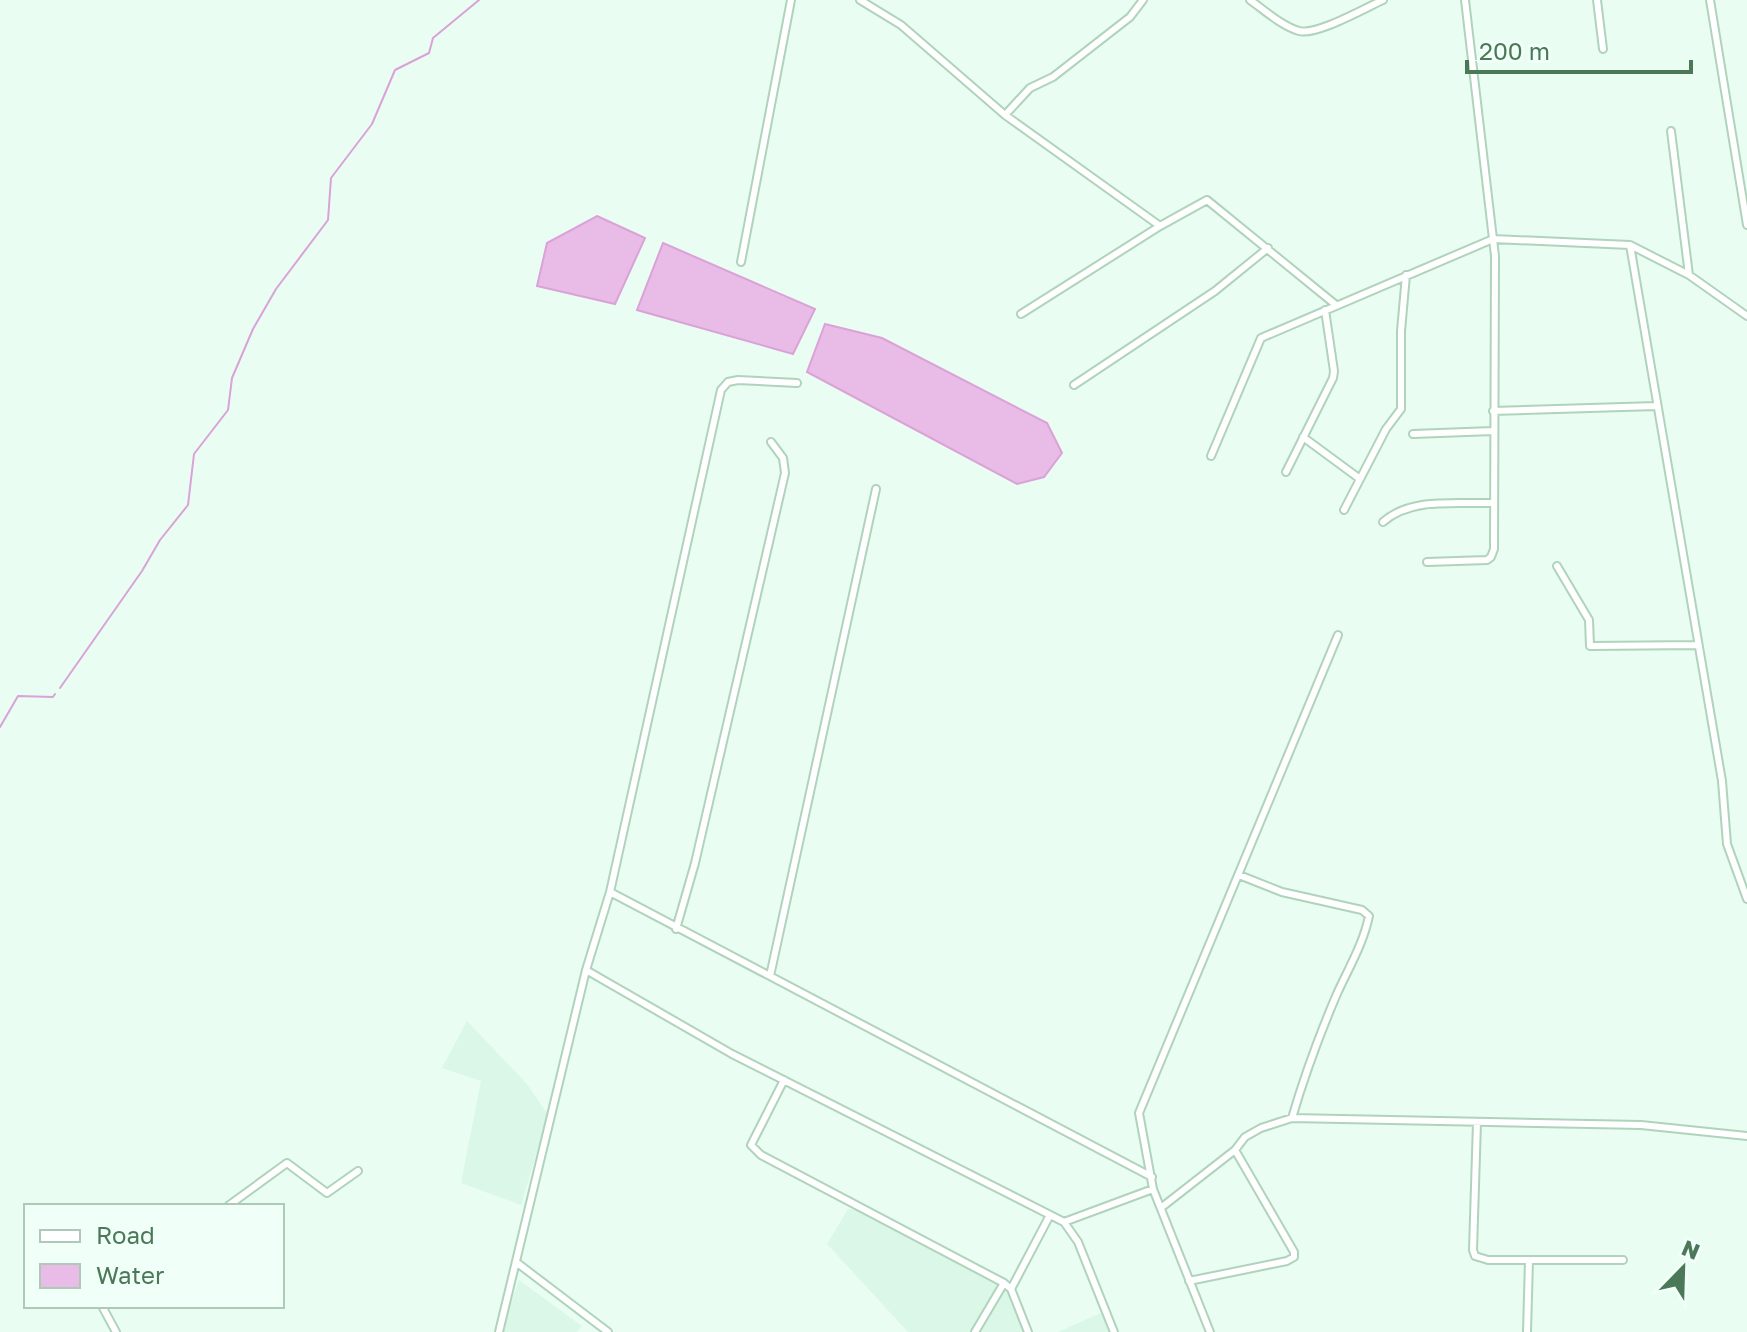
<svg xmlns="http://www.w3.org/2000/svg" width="1747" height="1332" font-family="'Golos Text',sans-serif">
  <rect width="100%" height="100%" fill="#e9fdf3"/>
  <!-- residential -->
  <path fill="#daf7e7" d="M 467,1021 L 527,1084 L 548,1115 L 521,1205 L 461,1183 L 481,1081 L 442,1068 Z
    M 848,1209 L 858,1209 L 1008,1286 L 1025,1332 L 908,1332 L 827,1244 Z
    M 519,1280 L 582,1326 L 577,1332 L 501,1332 Z
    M 1101,1313 L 1109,1332 L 1058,1332 Z"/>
  <!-- water -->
  <path fill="#e8bce6" stroke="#daa2d7" stroke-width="2" d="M 597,216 L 645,238 L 615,304 L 537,286 L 547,243 Z
    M 663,243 L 815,309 L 793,354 L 637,310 Z
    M 825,324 L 882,338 L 1047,423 L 1062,453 L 1044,477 L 1017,484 L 807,372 Z"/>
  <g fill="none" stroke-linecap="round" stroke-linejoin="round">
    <!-- stream -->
    <path stroke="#daa2d7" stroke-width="2" d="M 60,688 L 142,571 L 160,540 L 188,505 L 194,454 L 228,410 L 232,378 L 253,329 L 276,289 L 328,220 L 331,178 L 372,124 L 395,70 L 429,53 L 433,38 L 479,0
      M 0,727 L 18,696 L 53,697 L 55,694"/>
    <!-- minor casing -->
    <g stroke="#b0d3bc" stroke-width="10">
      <path id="minor" d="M 860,0 L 901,25 L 1005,115 L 1160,226
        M 1250,0 C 1264,10 1282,26 1299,31 C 1316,36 1365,8 1383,0
        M 1597,0 L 1603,49
        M 1710,0 L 1747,225
        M 1005,115 L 1030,88 L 1053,77 L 1130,17 L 1143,0
        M 1671,131 L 1689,275
        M 1630,245 L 1722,781 L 1727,844 L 1747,899
        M 741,262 L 791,0
        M 1021,314 L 1160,226 L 1207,200 L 1336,305
        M 1074,385 L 1215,291 L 1268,248
        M 1493,411 L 1656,406
        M 1413,434 L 1493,431
        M 1303,437 L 1360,479
        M 1211,456 L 1261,338 L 1493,239 L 1630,245 L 1689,275 L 1747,316
        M 1286,472 L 1333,378 L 1334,371 L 1325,310
        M 1344,510 L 1386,429 L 1401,409 L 1401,331 L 1406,275
        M 1383,522 C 1411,497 1457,504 1493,503
        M 1427,562 L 1487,560 L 1491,557 L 1494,549 L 1495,256 L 1465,0
        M 1557,566 L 1589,620 L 1590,646 L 1698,645
        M 1239,875 L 1282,892 L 1362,910 L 1369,916 C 1363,945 1348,969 1336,996 C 1319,1036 1304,1077 1292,1118
        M 610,892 L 1152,1177
        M 676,929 L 695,863 L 785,473 L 783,458 L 771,442
        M 586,970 L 732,1054 L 1064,1222 L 1078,1242 L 1114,1332
        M 770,976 L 876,489
        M 784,1080 L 751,1145 L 761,1155 L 1004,1283 L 1011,1289 L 1028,1332
        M 1477,1122 L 1473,1250 L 1475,1256 L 1488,1260 L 1623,1260
        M 228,1206 L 287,1163 L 327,1193 L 358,1171
        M 1162,1207 L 1235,1150 L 1245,1137 L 1261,1128 L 1292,1118 L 1641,1125 L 1747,1136
        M 1064,1222 L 1153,1189
        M 516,1262 L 608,1332
        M 1189,1281 L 1287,1261 L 1294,1257 L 1294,1252 L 1235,1150
        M 1011,1289 L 1050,1215
        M 102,1306 L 116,1332
        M 499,1332 L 586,970 L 610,892 L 721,390 L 728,382 L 738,380 L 797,383
        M 975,1332 L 1004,1283
        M 1210,1332 L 1153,1189 L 1139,1113 L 1338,635
        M 1527,1332 L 1529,1260"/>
    </g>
    <!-- minor -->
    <use href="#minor" stroke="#fff" stroke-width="6"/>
  </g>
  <!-- legend -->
  <rect x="24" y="1204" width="260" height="104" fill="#f0fff8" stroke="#aec9b8" stroke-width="2"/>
  <rect x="40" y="1230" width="40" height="12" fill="#ffffff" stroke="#aec9b8" stroke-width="2"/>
  <text x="96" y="1244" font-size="24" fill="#4b7957">Road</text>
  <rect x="40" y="1264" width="40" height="24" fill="#e8bce6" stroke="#aec9b8" stroke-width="2"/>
  <text x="96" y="1284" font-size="24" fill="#4b7957">Water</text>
  <!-- north arrow -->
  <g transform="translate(1683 1268) rotate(23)" stroke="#f0fff8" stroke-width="6" paint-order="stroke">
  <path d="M0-6L14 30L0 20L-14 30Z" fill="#4b7957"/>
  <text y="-12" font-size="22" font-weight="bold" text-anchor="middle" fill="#4b7957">N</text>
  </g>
  <!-- scale -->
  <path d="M1467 60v12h224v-12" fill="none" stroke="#4b7957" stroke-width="4"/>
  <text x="1479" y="60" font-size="24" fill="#4b7957" stroke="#f0fff8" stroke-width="6" paint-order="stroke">200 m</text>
</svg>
